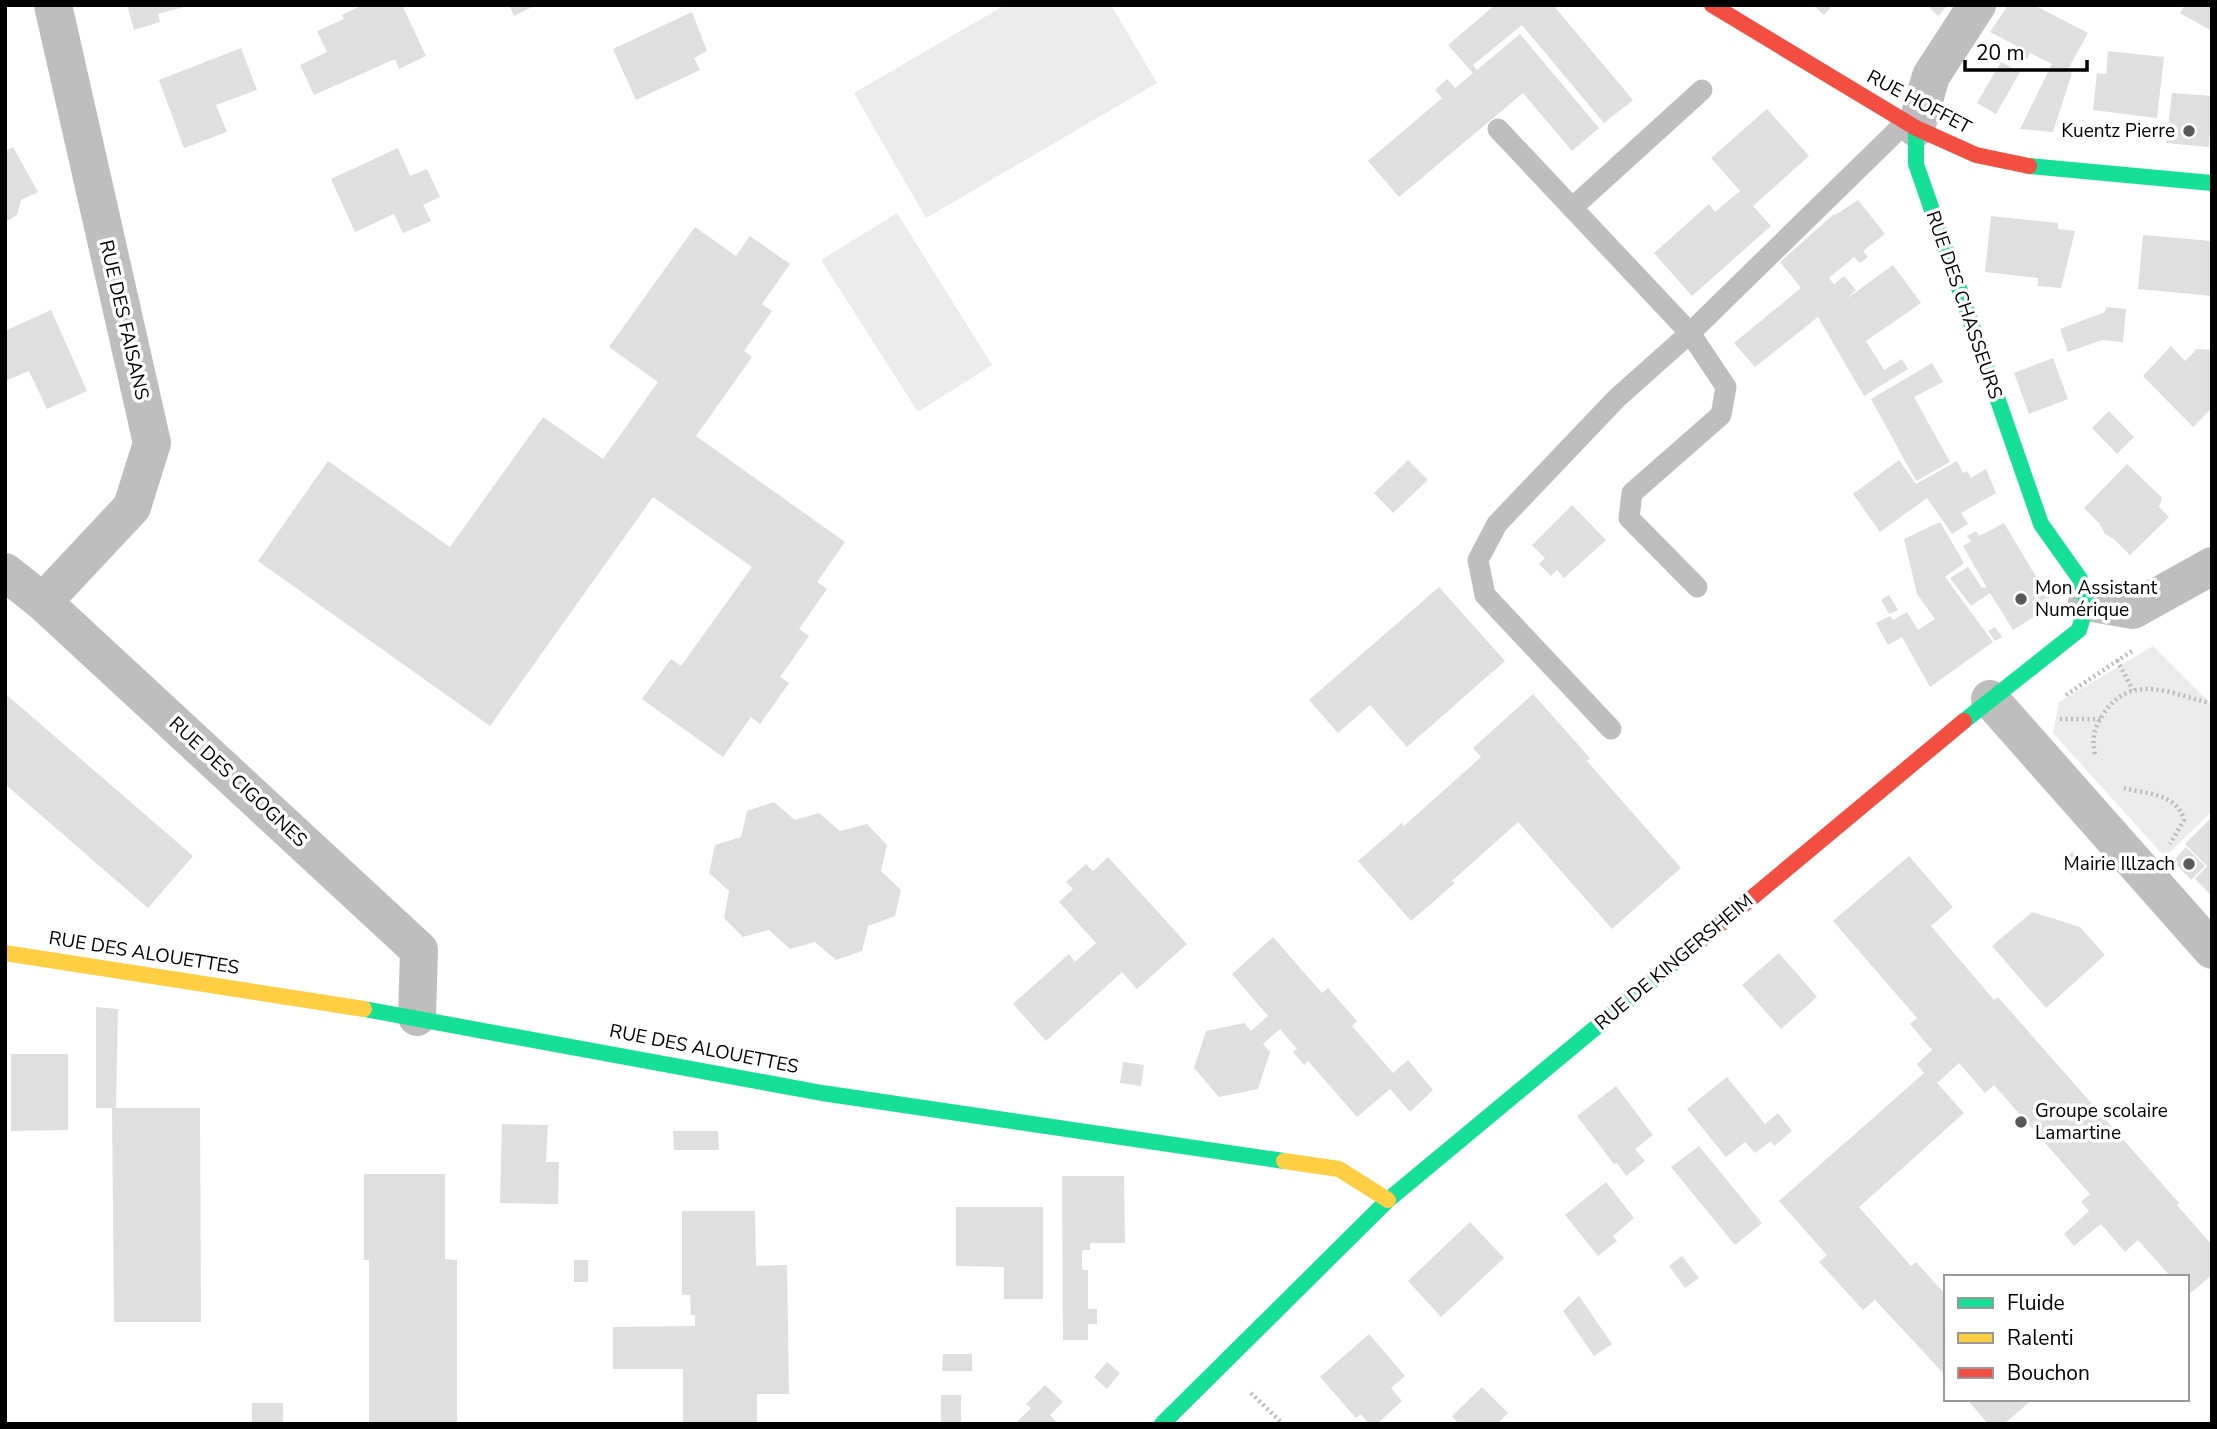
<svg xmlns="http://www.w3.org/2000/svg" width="2217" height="1429" font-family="'Nunito Sans',sans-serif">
  <rect width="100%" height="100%" fill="#fff"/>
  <!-- green -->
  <path fill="#ececec" d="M 1005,5 L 1111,5 L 1157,83 L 926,218 L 854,93 Z
    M 897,213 L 992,365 L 918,412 L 821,260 Z
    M 2153,646 L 2212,705 L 2212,811 L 2165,857 L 2053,733 L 2059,702 Z"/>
  <!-- building -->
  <path fill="#dfdfdf" d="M 127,5 L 188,5 L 188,6 L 158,14 L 160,22 L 134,30 Z
    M 363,5 L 402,5 L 426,56 L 399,69 L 395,59 L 314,95 L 300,65 L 327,52 L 317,31 L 344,19 L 342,15 Z
    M 509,5 L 536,5 L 514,16 Z
    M 1495,5 L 1553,5 L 1633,100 L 1604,123 L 1522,25 L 1473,65 L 1477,70 L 1520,34 L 1599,128 L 1572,151 L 1523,93 L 1399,197 L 1368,161 L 1442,98 L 1435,90 L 1447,79 L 1455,88 L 1473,73 L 1448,45 Z
    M 1813,5 L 1833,5 L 1824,15 Z
    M 1927,5 L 1948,5 L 1938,16 Z
    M 2008,5 L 2034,5 L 2088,33 L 2067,71 L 2072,73 L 2053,132 L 2020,129 L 2052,64 L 2030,53 L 2027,59 L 2014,52 L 2017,46 L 1990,32 Z
    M 2185,5 L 2208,5 L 2212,8 L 2212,27 L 2210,30 L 2180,13 Z
    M 692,12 L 707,51 L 694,58 L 700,70 L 636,100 L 613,49 Z
    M 241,48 L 257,90 L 216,105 L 227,132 L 184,148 L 159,80 Z
    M 2108,51 L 2164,57 L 2157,118 L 2093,110 L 2097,73 L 2106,74 Z
    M 2001,62 L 2020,72 L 1996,114 L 1977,103 Z
    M 2172,93 L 2212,96 L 2209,147 L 2166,143 Z
    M 1767,109 L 1809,156 L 1753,206 L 1771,226 L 1692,296 L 1654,253 L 1709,204 L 1715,212 L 1740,191 L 1711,158 Z
    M 13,147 L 38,192 L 21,200 L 17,215 L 5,222 L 5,151 Z
    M 398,148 L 410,176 L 427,169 L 440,197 L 423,205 L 431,221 L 403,233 L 394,214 L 355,232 L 331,179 Z
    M 1858,200 L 1885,234 L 1863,251 L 1868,257 L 1860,263 L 1854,257 L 1829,278 L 1834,284 L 1844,276 L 1856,290 L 1846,299 L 1893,265 L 1921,303 L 1866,341 L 1884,370 L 1902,359 L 1908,369 L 1864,396 L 1818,317 L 1755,367 L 1734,343 L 1801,288 L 1780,262 L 1834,214 L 1835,215 Z
    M 1991,216 L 2058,223 L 2058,229 L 2075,231 L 2061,288 L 2038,286 L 2038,278 L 1985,272 Z
    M 695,227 L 736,256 L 750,236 L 790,264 L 762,304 L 772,311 L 744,351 L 752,357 L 696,436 L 845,542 L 817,582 L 827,589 L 799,629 L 809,636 L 780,677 L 789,683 L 760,724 L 751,717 L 723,757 L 642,699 L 671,659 L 681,666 L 752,567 L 653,497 L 490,726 L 258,561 L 328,461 L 450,547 L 543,417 L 603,459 L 658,382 L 609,347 Z
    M 2143,235 L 2212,241 L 2212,296 L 2138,289 Z
    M 2106,307 L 2126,309 L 2123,342 L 2102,340 L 2068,352 L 2060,329 L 2105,312 Z
    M 51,310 L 87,391 L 47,409 L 29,371 L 5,381 L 5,331 Z
    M 2171,346 L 2185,361 L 2197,349 L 2212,350 L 2212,408 L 2193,427 L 2143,376 Z
    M 2053,358 L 2068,399 L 2029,414 L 2014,373 Z
    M 1932,363 L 1943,382 L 1914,397 L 1950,462 L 1916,481 L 1871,399 Z
    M 2109,411 L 2134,437 L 2117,454 L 2092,428 Z
    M 1408,460 L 1428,480 L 1393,513 L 1374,493 Z
    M 1899,460 L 1916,484 L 1957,461 L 1963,473 L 1967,471 L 1971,478 L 1986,469 L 1996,493 L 1961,513 L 1968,524 L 1952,534 L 1927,498 L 1880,532 L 1853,494 Z
    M 2127,464 L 2162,498 L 2159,507 L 2169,517 L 2130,555 L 2115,540 L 2105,534 L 2099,523 L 2084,508 Z
    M 1572,505 L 1606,540 L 1564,578 L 1557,570 L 1551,576 L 1539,564 L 1545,558 L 1532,545 Z
    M 1940,522 L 1964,563 L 1945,577 L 1993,642 L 1930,687 L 1902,637 L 1888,645 L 1876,623 L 1890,616 L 1893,620 L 1907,612 L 1918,630 L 1935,619 L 1917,594 L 1904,539 Z
    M 2004,523 L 2053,605 L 2013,630 L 1990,593 L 1971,606 L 1950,578 L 1968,567 L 1982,588 L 1984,587 L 1987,588 L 1963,546 L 1971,541 L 1967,536 L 1976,531 L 1979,536 Z
    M 1439,587 L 1505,661 L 1407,747 L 1370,705 L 1338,733 L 1309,700 Z
    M 1889,595 L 1898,610 L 1889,614 L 1881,600 Z
    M 1995,627 L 2002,637 L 1995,641 L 1988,631 Z
    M 1533,694 L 1590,758 L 1587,761 L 1681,868 L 1612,929 L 1518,822 L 1452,881 L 1455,883 L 1411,921 L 1358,861 L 1402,823 L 1404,826 L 1481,757 L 1473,748 Z
    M 8,696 L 193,856 L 148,908 L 5,784 L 5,699 Z
    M 774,802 L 795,820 L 819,813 L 840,831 L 867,824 L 887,845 L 881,871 L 901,890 L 895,916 L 868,926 L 862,951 L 836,960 L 815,942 L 790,949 L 769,930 L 743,937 L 724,918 L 729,891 L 709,873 L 715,845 L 741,837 L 747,811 Z
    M 2212,817 L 2212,896 L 2195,879 L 2207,866 L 2185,844 Z
    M 2186,847 L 2205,866 L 2191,880 L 2173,861 Z
    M 2072,852 L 2082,863 L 2071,873 L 2061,862 Z
    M 1909,856 L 1953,907 L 1931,926 L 1994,1000 L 1998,997 L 2179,1203 L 2177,1205 L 2212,1245 L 2212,1275 L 2187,1296 L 2187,1277 L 2171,1277 L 2138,1240 L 2125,1252 L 2101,1224 L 2074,1246 L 2064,1234 L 2089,1211 L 2081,1202 L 2090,1194 L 1994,1085 L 1985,1093 L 1959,1063 L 1937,1083 L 1964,1113 L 1859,1207 L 1911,1266 L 1916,1262 L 1946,1295 L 1946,1376 L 1875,1300 L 1863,1310 L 1819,1262 L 1827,1255 L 1779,1201 L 1924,1073 L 1917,1064 L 1932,1050 L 1910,1024 L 1917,1018 L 1833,921 Z
    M 1108,857 L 1187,944 L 1137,989 L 1122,972 L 1046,1041 L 1013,1004 L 1069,954 L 1075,962 L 1096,943 L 1059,902 L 1073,889 L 1066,882 L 1086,864 L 1093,871 Z
    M 2032,912 L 2080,927 L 2105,955 L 2046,1008 L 1992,946 Z
    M 1273,937 L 1322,993 L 1328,988 L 1357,1021 L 1352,1026 L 1393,1073 L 1408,1060 L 1433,1090 L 1410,1112 L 1390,1089 L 1357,1117 L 1308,1061 L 1304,1065 L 1293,1052 L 1297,1049 L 1280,1029 L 1263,1044 L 1270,1052 L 1258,1089 L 1219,1097 L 1194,1068 L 1206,1031 L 1244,1023 L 1251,1031 L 1268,1016 L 1232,974 Z
    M 1779,953 L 1817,997 L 1781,1029 L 1742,985 Z
    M 96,1007 L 118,1009 L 116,1108 L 200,1108 L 201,1322 L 114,1322 L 112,1108 L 96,1108 Z
    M 11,1054 L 68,1054 L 68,1130 L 11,1131 Z
    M 1123,1062 L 1144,1065 L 1141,1086 L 1120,1083 Z
    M 1727,1077 L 1765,1124 L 1778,1113 L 1792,1131 L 1774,1146 L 1771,1141 L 1755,1153 L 1745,1142 L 1726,1157 L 1687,1109 Z
    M 1616,1086 L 1653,1135 L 1635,1149 L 1645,1161 L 1626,1176 L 1617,1163 L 1614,1164 L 1577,1116 Z
    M 502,1124 L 548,1125 L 546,1162 L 559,1162 L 558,1204 L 500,1203 Z
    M 673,1131 L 718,1131 L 719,1150 L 674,1150 Z
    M 1699,1146 L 1762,1223 L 1735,1245 L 1671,1167 Z
    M 364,1174 L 445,1174 L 445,1259 L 457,1260 L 457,1424 L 369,1424 L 369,1260 L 364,1260 Z
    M 1062,1176 L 1124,1176 L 1125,1243 L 1090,1243 L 1090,1250 L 1082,1250 L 1082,1270 L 1088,1270 L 1088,1309 L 1097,1309 L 1097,1324 L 1088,1324 L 1088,1340 L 1063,1340 Z
    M 1606,1182 L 1634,1218 L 1613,1236 L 1617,1241 L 1598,1256 L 1565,1215 Z
    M 956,1207 L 1043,1207 L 1043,1299 L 1004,1299 L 1004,1267 L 956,1266 Z
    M 682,1211 L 755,1211 L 756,1266 L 787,1265 L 789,1394 L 757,1394 L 757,1424 L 683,1424 L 683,1369 L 613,1369 L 613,1327 L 695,1326 L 695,1315 L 691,1315 L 690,1295 L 682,1295 Z
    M 1470,1222 L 1504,1258 L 1441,1317 L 1408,1281 Z
    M 1682,1256 L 1699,1278 L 1685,1288 L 1669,1266 Z
    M 574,1260 L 588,1260 L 588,1282 L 574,1282 Z
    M 1579,1296 L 1612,1344 L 1594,1356 L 1563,1311 Z
    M 1369,1334 L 1405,1376 L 1391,1388 L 1402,1401 L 1377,1424 L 1369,1424 L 1361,1414 L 1356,1418 L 1320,1377 Z
    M 943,1354 L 972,1354 L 972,1371 L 942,1371 Z
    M 1107,1362 L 1120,1373 L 1107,1389 L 1094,1377 Z
    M 1045,1385 L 1063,1402 L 1050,1415 L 1058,1424 L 1015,1424 L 1031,1408 L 1026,1404 Z
    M 1482,1387 L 1508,1413 L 1497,1424 L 1459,1424 L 1452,1416 Z
    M 941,1395 L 961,1395 L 961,1423 L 941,1423 Z
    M 1967,1399 L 2033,1399 L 2004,1424 L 1988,1424 Z
    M 252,1403 L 283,1403 L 283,1424 L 252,1424 Z"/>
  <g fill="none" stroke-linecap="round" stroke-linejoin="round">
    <!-- path -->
    <path stroke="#b9b9b9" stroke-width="4.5" stroke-dasharray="2 3.5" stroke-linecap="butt" d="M 2117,660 L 2133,690
      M 2066,695 L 2132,651
      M 2060,719 L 2101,719
      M 2095,754 C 2091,736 2095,727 2104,713 C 2132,672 2171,694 2210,703
      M 2124,788 C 2145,794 2177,793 2184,820 L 2170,844
      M 1251,1393 L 1283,1424"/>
    <!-- lane -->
    <path stroke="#bebebe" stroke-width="21" d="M 1498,129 L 1690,333 L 1726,387 L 1721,415 L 1632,493 L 1629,518 L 1697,587
      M 1572,208 L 1702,90
      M 1611,729 L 1485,595 L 1478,560 L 1497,524 L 1617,398 L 1690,333 L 1906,122"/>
    <!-- street -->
    <path stroke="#bebebe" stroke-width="38" d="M 1916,128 L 1931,76 L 1977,5
      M 5,572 L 43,602 L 419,950 L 417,1017
      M 43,602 L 132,507 L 152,443 L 53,5
      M 2087,602 L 2133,610 L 2212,566
      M 1990,699 L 2212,950"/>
    <!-- fast -->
    <path stroke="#16e098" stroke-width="16" d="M 1916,128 L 1916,164 L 2041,524 L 2080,579 L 2087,602 L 2079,630 L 1964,721
      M 2029,166 L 2212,183
      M 364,1009 L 822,1093 L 1284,1161
      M 1162,1424 L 1388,1200 L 1700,941"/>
    <!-- slow -->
    <path stroke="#ffcf43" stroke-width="16" d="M 5,953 L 364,1009
      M 1284,1161 L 1339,1169 L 1388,1200"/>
    <!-- jam -->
    <path stroke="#f24e42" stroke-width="16" d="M 1712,5 L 1916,128 L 1976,155 L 2029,166
      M 1700,941 L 1964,721"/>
  </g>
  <!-- markers -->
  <g fill="#595959" stroke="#fff" stroke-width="2.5">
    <circle cx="2189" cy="131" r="7"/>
    <circle cx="2021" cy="599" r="7"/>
    <circle cx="2189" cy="864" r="7"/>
    <circle cx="2021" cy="1122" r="7"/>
  </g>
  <g text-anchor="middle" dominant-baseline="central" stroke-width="7" stroke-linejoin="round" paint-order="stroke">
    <!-- street labels -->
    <g font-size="19" fill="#000" stroke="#fff">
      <text transform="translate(1919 102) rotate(28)">RUE HOFFET</text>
      <text transform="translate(1964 305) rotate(71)">RUE DES CHASSEURS</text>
      <text transform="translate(124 320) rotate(77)">RUE DES FAISANS</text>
      <text transform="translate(238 782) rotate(43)">RUE DES CIGOGNES</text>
      <text transform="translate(144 953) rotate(9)">RUE DES ALOUETTES</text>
      <text transform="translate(1674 962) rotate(-40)">RUE DE KINGERSHEIM</text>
      <text transform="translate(704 1049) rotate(11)">RUE DES ALOUETTES</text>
    </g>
    <!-- poi labels -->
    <g font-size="19" fill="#000" stroke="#fff" text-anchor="end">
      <text x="2175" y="131">Kuentz Pierre</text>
      <text x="2035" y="588" text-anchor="start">Mon Assistant<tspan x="2035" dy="22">Numérique</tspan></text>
      <text x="2175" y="864">Mairie Illzach</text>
      <text x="2035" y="1111" text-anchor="start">Groupe scolaire<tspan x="2035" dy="22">Lamartine</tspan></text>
    </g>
  </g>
  <!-- border -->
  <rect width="2217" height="1429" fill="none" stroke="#000000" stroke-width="14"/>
  <!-- legend -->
  <rect x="1944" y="1275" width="245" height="126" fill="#ffffff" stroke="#999999" stroke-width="2"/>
  <rect x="1958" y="1298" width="35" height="10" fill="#16e098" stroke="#999999" stroke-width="2"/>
  <text x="2007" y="1310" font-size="21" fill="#000000">Fluide</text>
  <rect x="1958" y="1333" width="35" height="10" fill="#ffcf43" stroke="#999999" stroke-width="2"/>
  <text x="2007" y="1345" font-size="21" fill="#000000">Ralenti</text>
  <rect x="1958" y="1368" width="35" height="10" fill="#f24e42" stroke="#999999" stroke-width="2"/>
  <text x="2007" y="1380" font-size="21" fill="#000000">Bouchon</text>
  <!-- scale -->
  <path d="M1965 60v10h122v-10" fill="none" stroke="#000000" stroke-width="3.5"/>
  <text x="1976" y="60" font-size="21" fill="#000000" stroke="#ffffff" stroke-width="5" paint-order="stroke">20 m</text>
</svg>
